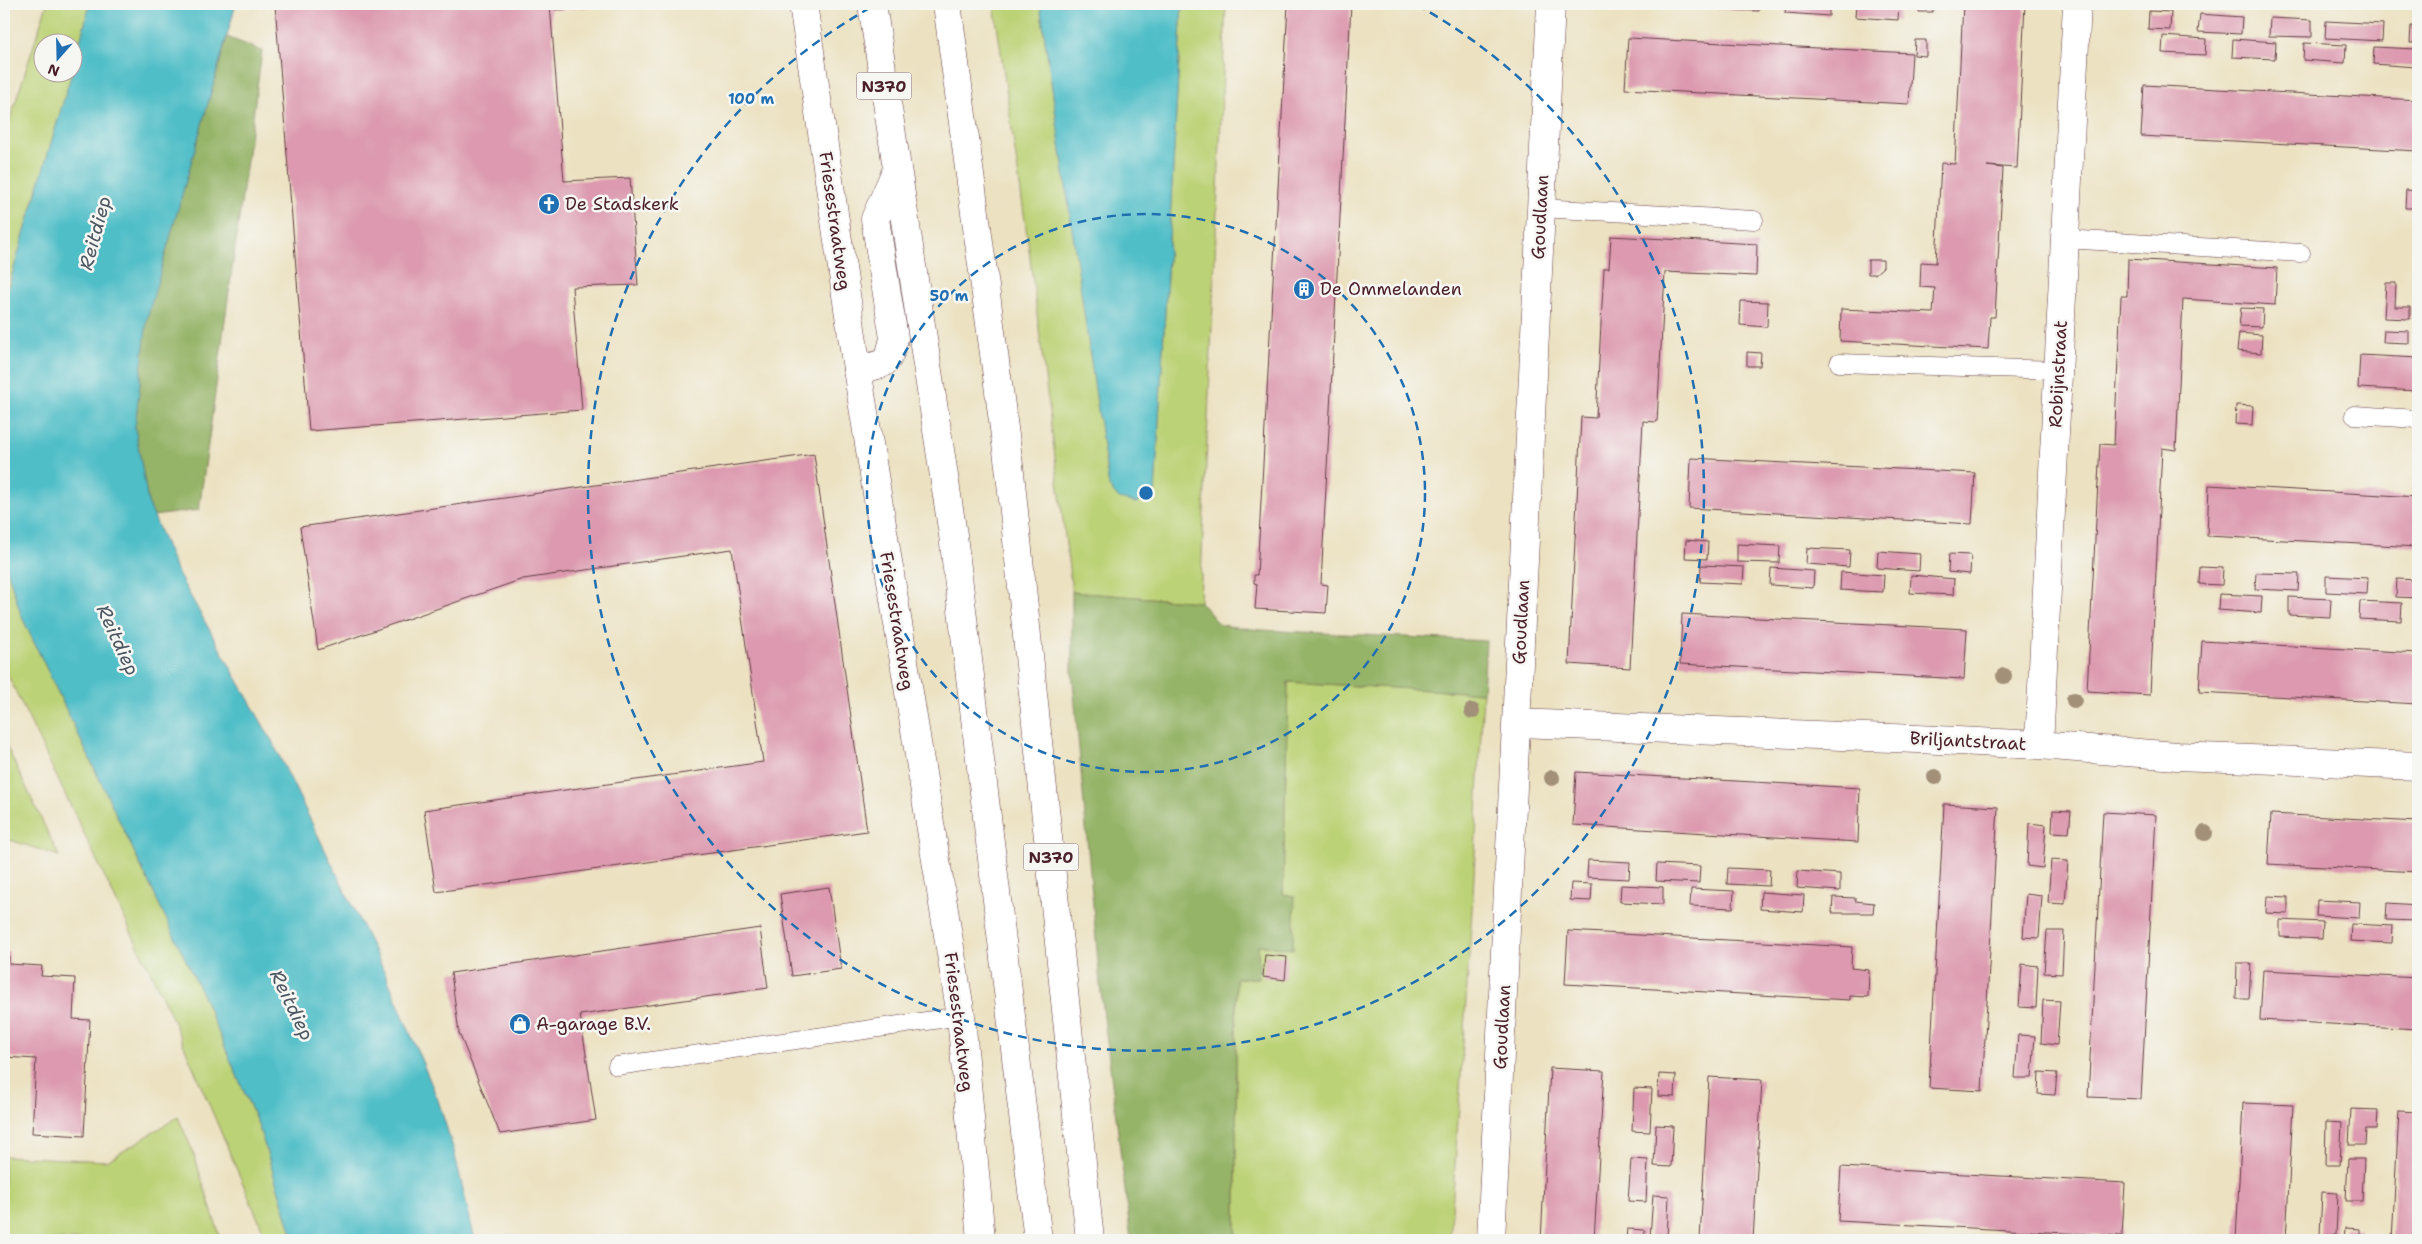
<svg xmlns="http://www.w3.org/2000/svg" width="2422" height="1244" font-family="'Shantell Sans',sans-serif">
  <rect width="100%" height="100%" fill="#f6f6f2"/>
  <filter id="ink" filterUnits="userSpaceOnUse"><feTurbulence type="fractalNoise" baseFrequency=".02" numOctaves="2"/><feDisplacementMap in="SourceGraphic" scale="10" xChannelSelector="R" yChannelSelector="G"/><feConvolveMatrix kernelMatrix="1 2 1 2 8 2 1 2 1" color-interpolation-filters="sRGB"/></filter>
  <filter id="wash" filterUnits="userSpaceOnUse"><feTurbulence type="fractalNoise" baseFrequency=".0096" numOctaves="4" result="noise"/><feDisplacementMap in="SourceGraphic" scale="20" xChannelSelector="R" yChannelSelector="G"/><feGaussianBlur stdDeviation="1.12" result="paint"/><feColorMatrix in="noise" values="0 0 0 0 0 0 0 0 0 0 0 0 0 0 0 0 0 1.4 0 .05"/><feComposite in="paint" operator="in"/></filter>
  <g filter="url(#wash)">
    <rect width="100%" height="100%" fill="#ece2c2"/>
    <!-- green -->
    <path fill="#bcd276" stroke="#837850" d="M 47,4 L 90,4 L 73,69 L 72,42 L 42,42 L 42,72 L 72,73 L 4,302 L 4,138 Z
      M 994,4 L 1040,4 L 1109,486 L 1155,493 L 1182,4 L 1226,4 L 1200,602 L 1072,592 L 1028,242 Z
      M 4,559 L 21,615 L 204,998 L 259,1127 L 294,1240 L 267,1240 L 170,1013 L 4,667 Z
      M 1288,682 L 1483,693 L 1473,895 L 1450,1240 L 1236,1240 L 1236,978 L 1259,978 L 1257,945 L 1292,949 L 1294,896 L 1283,894 Z
      M 4,741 L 59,856 L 4,838 Z
      M 178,1117 L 193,1152 L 221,1240 L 4,1240 L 4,1156 L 107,1161 Z"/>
    <!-- forest -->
    <path fill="#95b467" stroke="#706a49" d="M 227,37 L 262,51 L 199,510 L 153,516 L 148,502 L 135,428 L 146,319 Z
      M 1072,592 L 1200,602 L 1220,625 L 1261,630 L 1486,641 L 1483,693 L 1288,682 L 1283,894 L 1295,896 L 1293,949 L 1258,945 L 1259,978 L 1236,978 L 1236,1240 L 1131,1240 L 1100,984 L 1072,671 Z"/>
    <!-- water -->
    <path fill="#50bec7" stroke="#4d6e79" d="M 90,4 L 236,4 L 147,319 L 135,428 L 148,502 L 177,572 L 272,741 L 386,975 L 438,1100 L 454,1151 L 475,1240 L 294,1240 L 259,1127 L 204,998 L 21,615 L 4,559 L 4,302 L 72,72 Z
      M 1040,4 L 1182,4 L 1155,493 L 1137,503 L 1119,499 L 1109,487 Z"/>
    <g id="blocks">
      <!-- building -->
      <path fill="#dc99af" d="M 275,4 L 550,4 L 564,181 L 630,178 L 638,285 L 572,287 L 582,410 L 309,431 Z
        M 555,4 L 613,4 L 613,5 L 555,10 Z
        M 1288,4 L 1351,4 L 1321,584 L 1328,585 L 1326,613 L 1255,609 L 1257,584 L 1254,583 L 1254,575 L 1257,575 Z
        M 1645,4 L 1688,4 L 1688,8 L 1645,6 Z
        M 1716,4 L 1759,4 L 1759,11 L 1716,9 Z
        M 1786,4 L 1829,4 L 1829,16 L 1785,13 Z
        M 1856,4 L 1899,4 L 1898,20 L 1855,17 Z
        M 1919,4 L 1933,4 L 1933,12 L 1919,12 Z
        M 1963,4 L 2025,4 L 2017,168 L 1987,166 L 2003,168 L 1995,317 L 1990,317 L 1988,349 L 1840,341 L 1841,309 L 1933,313 L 1935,288 L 1920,287 L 1921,262 L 1936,263 L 1941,163 L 1955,164 Z
        M 2149,11 L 2171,12 L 2170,30 L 2148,29 Z
        M 2200,14 L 2242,17 L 2241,34 L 2198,32 Z
        M 2270,18 L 2312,20 L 2312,37 L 2269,36 Z
        M 2326,21 L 2383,24 L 2382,41 L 2325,38 Z
        M 2411,26 L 2418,26 L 2418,43 L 2410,43 Z
        M 2163,36 L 2206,39 L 2205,55 L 2162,53 Z
        M 1628,38 L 1912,53 L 1909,104 L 1625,89 Z
        M 2233,39 L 2276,42 L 2275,59 L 2232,57 Z
        M 1915,40 L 1926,40 L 1926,56 L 1914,55 Z
        M 2304,43 L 2346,45 L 2345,63 L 2303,60 Z
        M 2374,47 L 2417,49 L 2416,67 L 2373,64 Z
        M 2144,85 L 2418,100 L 2418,151 L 2141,136 Z
        M 2406,190 L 2418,191 L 2418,208 L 2405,208 Z
        M 1611,236 L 1757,244 L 1756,276 L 1665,272 L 1657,422 L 1643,421 L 1630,668 L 1569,664 L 1581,417 L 1596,418 L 1604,268 L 1609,268 Z
        M 2128,259 L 2277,268 L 2275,305 L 2183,299 L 2176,450 L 2162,448 L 2150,695 L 2087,691 L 2100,444 L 2114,445 L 2121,296 L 2127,296 Z
        M 1868,260 L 1883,260 L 1883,267 L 1875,274 L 1868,274 Z
        M 2386,283 L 2396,283 L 2395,307 L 2410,307 L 2410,319 L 2384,318 Z
        M 1741,301 L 1768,302 L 1767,327 L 1740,325 Z
        M 2241,308 L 2263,309 L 2262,327 L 2239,326 Z
        M 2384,330 L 2409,331 L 2409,343 L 2383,342 Z
        M 2239,333 L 2262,335 L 2261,353 L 2237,351 Z
        M 1747,352 L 1761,353 L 1760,366 L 1747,366 Z
        M 2360,355 L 2418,358 L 2418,391 L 2358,388 Z
        M 2236,405 L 2253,406 L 2252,425 L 2235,424 Z
        M 814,454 L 867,831 L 436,892 L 424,810 L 763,762 L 732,549 L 523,579 L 318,650 L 300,527 Z
        M 1691,458 L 1975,473 L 1972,524 L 1689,508 Z
        M 2209,485 L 2418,497 L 2418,547 L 2207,536 Z
        M 1686,540 L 1708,542 L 1707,559 L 1685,558 Z
        M 1737,544 L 1780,546 L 1779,563 L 1737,562 Z
        M 1807,548 L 1850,550 L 1849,567 L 1806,564 Z
        M 1878,551 L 1920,554 L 1919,571 L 1877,568 Z
        M 1949,554 L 1971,555 L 1970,574 L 1948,572 Z
        M 1701,565 L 1744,567 L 1743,584 L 1700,582 Z
        M 2200,567 L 2223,568 L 2222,585 L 2199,584 Z
        M 1771,568 L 1814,571 L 1813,588 L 1770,585 Z
        M 1841,572 L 1884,575 L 1883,592 L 1840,590 Z
        M 2256,573 L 2299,574 L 2298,591 L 2255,589 Z
        M 1911,575 L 1954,579 L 1953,595 L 1910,593 Z
        M 2326,576 L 2368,578 L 2367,594 L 2326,592 Z
        M 2397,579 L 2418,580 L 2418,598 L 2396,597 Z
        M 2219,594 L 2262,596 L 2261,613 L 2218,610 Z
        M 2289,597 L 2331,599 L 2330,617 L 2289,615 Z
        M 2360,601 L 2402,603 L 2401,621 L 2359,619 Z
        M 1682,614 L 1967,629 L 1964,679 L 1680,664 Z
        M 2202,641 L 2418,653 L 2418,704 L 2199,692 Z
        M 1576,772 L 1860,788 L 1858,842 L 1573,825 Z
        M 1944,804 L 1998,807 L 1982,1091 L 1929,1088 Z
        M 2053,810 L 2071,811 L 2069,833 L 2052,832 Z
        M 2103,812 L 2156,815 L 2141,1099 L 2088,1097 Z
        M 2271,814 L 2418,822 L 2418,872 L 2268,864 Z
        M 2029,823 L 2046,825 L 2043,868 L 2027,866 Z
        M 1588,860 L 1630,862 L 1629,879 L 1587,877 Z
        M 2051,860 L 2068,861 L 2065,904 L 2048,903 Z
        M 1657,864 L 1700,866 L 1699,883 L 1656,881 Z
        M 1728,868 L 1770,870 L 1769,886 L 1727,884 Z
        M 1798,871 L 1840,874 L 1840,891 L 1797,888 Z
        M 1571,883 L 1592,884 L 1591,901 L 1570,900 Z
        M 1621,885 L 1663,887 L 1663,904 L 1620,902 Z
        M 829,887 L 841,969 L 792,976 L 780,894 Z
        M 1691,889 L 1734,891 L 1733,908 L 1690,906 Z
        M 1761,892 L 1804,895 L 1803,912 L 1760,909 Z
        M 2026,894 L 2042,896 L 2039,938 L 2023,937 Z
        M 2267,896 L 2288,897 L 2288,914 L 2266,913 Z
        M 1833,897 L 1855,898 L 1855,901 L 1874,903 L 1873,913 L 1832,913 Z
        M 2317,900 L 2360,902 L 2359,918 L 2316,916 Z
        M 2387,903 L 2418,905 L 2418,921 L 2386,920 Z
        M 2280,920 L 2323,922 L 2322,939 L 2280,937 Z
        M 2351,924 L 2393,926 L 2392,943 L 2350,941 Z
        M 760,928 L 768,988 L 580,1015 L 596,1120 L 500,1134 L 459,1033 L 451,973 Z
        M 1568,931 L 1852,947 L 1851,968 L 1869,970 L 1868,997 L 1850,996 L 1850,1000 L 1813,998 L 1565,984 Z
        M 2047,931 L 2064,931 L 2062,974 L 2044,973 Z
        M 4,952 L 9,952 L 9,964 L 42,966 L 41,976 L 75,978 L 73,1019 L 90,1020 L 84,1136 L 32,1133 L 36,1059 L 4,1057 Z
        M 1265,955 L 1287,957 L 1285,980 L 1263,977 Z
        M 2237,963 L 2251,963 L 2249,999 L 2236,999 Z
        M 2022,964 L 2038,966 L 2036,1008 L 2019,1007 Z
        M 2263,970 L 2418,978 L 2418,1029 L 2260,1020 Z
        M 2043,1000 L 2060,1001 L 2057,1045 L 2041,1043 Z
        M 2018,1035 L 2035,1036 L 2032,1078 L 2015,1078 Z
        M 1550,1068 L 1604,1071 L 1594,1240 L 1541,1240 Z
        M 2039,1072 L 2057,1073 L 2055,1095 L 2038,1094 Z
        M 1659,1074 L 1676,1075 L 1675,1097 L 1658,1096 Z
        M 1709,1077 L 1762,1080 L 1753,1240 L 1700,1240 Z
        M 1634,1088 L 1652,1089 L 1650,1132 L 1632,1131 Z
        M 2243,1103 L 2293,1105 L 2286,1240 L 2236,1240 Z
        M 2351,1109 L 2378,1110 L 2377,1129 L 2366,1129 L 2365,1145 L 2349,1145 Z
        M 2399,1111 L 2418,1112 L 2418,1240 L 2392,1240 Z
        M 2326,1122 L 2342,1123 L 2340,1165 L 2325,1165 Z
        M 1656,1125 L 1673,1126 L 1671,1167 L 1654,1166 Z
        M 1631,1159 L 1648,1160 L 1646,1202 L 1628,1201 Z
        M 2348,1159 L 2364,1159 L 2362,1201 L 2346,1201 Z
        M 1841,1167 L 2125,1183 L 2122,1236 L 1838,1221 Z
        M 2322,1192 L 2338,1193 L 2336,1235 L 2320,1235 Z
        M 1653,1195 L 1669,1196 L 1667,1239 L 1650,1238 Z
        M 2345,1228 L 2360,1229 L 2360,1240 L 2344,1240 Z
        M 1627,1229 L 1645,1230 L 1644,1240 L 1626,1240 Z"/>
    </g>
  </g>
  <g filter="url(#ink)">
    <use href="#blocks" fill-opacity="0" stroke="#623c42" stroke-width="1"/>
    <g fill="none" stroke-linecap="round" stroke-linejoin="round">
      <!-- lane casing -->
      <g stroke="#623c42" stroke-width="19">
        <path id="lane" d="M 1540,208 L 1754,220
          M 2064,239 L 2301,253
          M 1839,363 L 2058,370
          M 2354,415 L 2418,419
          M 617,1066 L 961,1016"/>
      </g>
      <!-- street casing -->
      <g stroke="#623c42" stroke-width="29">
        <path id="street" d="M 803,4 L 857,369 L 961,1016 L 981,1240
          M 1517,723 L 1917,739 L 2039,745 L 2177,756 L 2418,766
          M 2039,745 L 2077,4
          M 1491,1240 L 1551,4"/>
      </g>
      <!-- highway casing -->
      <g stroke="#623c42" stroke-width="29">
        <path id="highway" d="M 872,4 L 953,535 L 1038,1240
          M 947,4 L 1010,473 L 1090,1240
          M 857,369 C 884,364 888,367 894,338 L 875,219 L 897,169"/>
      </g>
      <!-- lane -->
      <use href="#lane" stroke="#fff" stroke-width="18"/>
      <!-- street -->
      <use href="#street" stroke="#fff" stroke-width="28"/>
      <!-- highway -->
      <use href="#highway" stroke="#fff" stroke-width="28"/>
    </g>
    <!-- trees -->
    <g fill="#a29079">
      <circle cx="2004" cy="676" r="8"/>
      <circle cx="2074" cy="700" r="8"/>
      <circle cx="1472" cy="711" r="8"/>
      <circle cx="1935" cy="777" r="8"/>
      <circle cx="1552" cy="778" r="8"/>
      <circle cx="2205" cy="833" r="8"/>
    </g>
  </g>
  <!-- distance rings -->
  <g fill="none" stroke="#1f6fb2" stroke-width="2.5" stroke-dasharray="9 6">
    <circle cx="1146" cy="493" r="279"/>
    <path d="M1417 5A558 558 0 1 1 875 5"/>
  </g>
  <!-- icons -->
  <defs>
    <g id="church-disc" transform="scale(1.125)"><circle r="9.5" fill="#1f6fb2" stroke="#f6f6f2"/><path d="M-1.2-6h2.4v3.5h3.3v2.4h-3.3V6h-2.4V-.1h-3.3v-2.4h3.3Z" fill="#fff"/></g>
    <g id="building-disc" transform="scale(1.125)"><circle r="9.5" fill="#1f6fb2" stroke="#f6f6f2"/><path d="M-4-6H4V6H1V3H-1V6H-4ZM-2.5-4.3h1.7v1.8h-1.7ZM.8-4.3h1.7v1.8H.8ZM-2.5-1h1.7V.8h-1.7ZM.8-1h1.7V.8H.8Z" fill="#fff"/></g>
    <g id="shop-disc" transform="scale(1.125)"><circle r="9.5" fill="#1f6fb2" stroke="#f6f6f2"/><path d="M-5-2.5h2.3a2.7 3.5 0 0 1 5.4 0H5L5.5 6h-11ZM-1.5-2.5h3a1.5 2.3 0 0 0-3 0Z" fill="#fff"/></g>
  </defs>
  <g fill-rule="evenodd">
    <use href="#church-disc" x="549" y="204"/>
    <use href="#building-disc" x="1304" y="289"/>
    <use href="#shop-disc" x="520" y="1024"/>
  </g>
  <g text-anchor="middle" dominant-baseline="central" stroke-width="5" stroke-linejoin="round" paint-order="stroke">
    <!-- shield labels -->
    <g fill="#f6f6f2" stroke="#7e6067" stroke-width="1">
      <rect x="856.5" y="72.5" width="55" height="27" rx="4"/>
      <rect x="1023.5" y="843.5" width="55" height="27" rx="4"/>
    </g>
    <g font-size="16" font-weight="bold" fill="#4a1f2b">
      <text x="884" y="86">N370</text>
      <text x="1051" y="857">N370</text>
    </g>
    <!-- poi labels -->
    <g font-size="18" fill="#4a1f2b" stroke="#f6f6f2" text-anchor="start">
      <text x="565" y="204">De Stadskerk</text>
      <text x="1320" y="289">De Ommelanden</text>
      <text x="536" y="1024">A-garage B.V.</text>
    </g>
    <!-- street labels -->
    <g font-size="18" fill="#4a1f2b" stroke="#f6f6f2">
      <text transform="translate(1540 217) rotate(-87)">Goudlaan</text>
      <text transform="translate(835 221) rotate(82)">Friesestraatweg</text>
      <text transform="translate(2058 374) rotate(-87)">Robijnstraat</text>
      <text transform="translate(897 621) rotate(81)">Friesestraatweg</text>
      <text transform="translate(1521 622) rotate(-87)">Goudlaan</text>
      <text transform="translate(1968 741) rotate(3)">Briljantstraat</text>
      <text transform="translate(959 1022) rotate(83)">Friesestraatweg</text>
      <text transform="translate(1502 1027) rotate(-87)">Goudlaan</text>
    </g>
    <!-- water labels -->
    <g font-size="19" font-style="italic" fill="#4c5762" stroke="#f6f6f2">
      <text transform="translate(95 233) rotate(-75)">Reitdiep</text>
      <text transform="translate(118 640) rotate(65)">Reitdiep</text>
      <text transform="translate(292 1005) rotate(64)">Reitdiep</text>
    </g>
  </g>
  <circle cx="1146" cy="493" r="8" fill="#1f6fb2" stroke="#f6f6f2" stroke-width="2.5"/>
  <g font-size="15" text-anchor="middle" font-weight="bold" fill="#1f6fb2" stroke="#f6f6f2" stroke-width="5" stroke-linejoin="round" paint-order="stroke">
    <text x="751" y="104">100 m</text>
    <text x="949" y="301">50 m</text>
  </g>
  <!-- margin -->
  <rect width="2422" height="1244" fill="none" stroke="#f6f6f2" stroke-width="20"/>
  <!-- north arrow -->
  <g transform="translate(58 58) rotate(200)"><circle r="24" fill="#f6f6f2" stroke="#b1a0a2"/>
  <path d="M0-4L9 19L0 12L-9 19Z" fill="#1f6fb2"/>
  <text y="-8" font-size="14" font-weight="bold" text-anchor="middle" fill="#4a1f2b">N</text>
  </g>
</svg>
